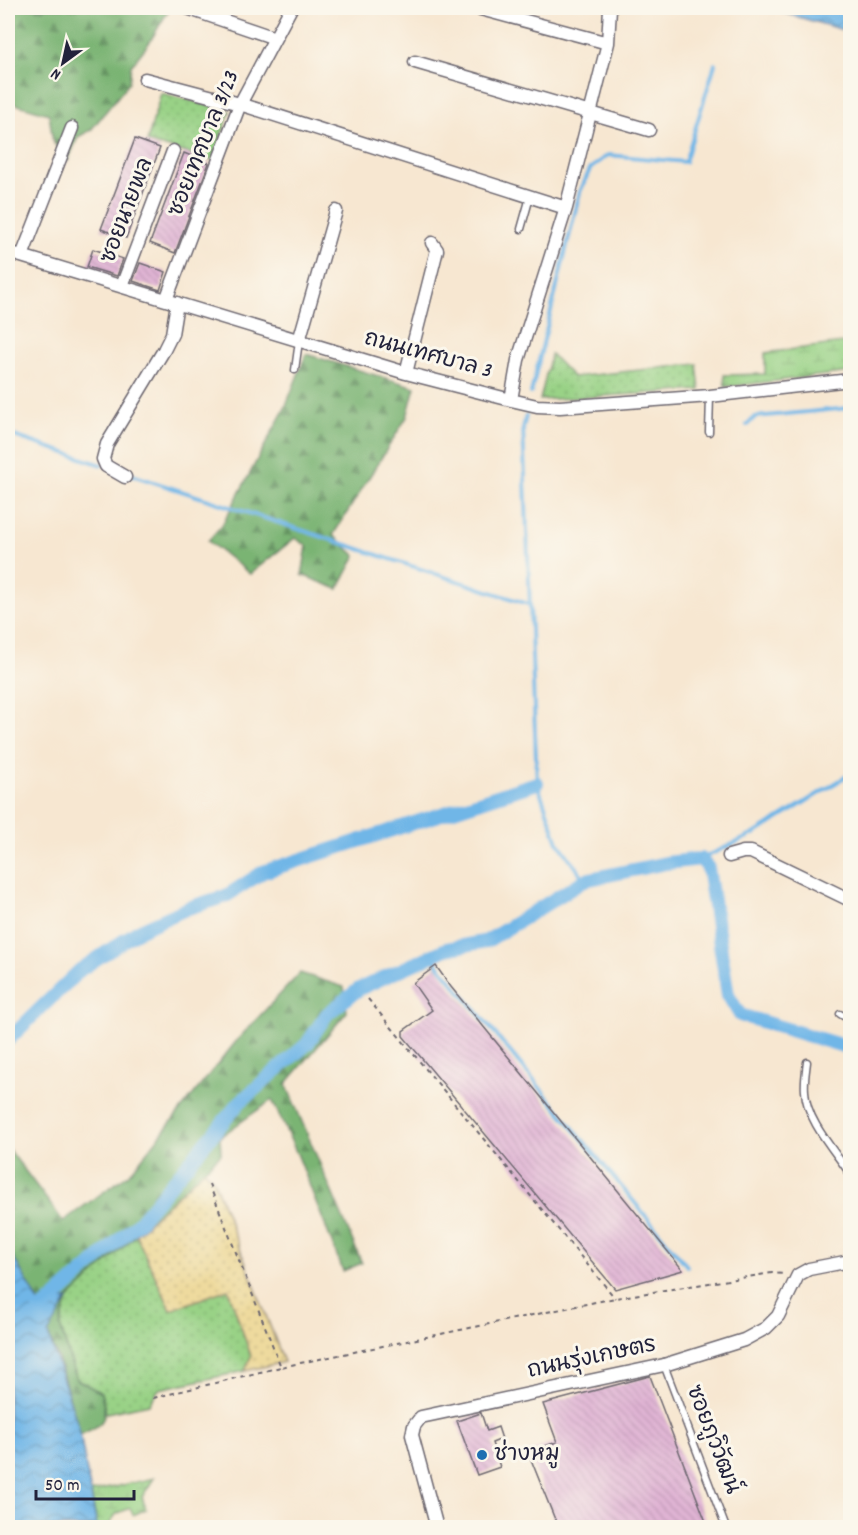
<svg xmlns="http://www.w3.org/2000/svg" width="858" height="1535" font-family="Dekko,'Playpen Sans Thai',sans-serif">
  <defs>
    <pattern id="grass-dots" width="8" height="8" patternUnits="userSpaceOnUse" patternTransform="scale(1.5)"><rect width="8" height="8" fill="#99d286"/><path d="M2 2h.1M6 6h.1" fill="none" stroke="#84b475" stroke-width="1.8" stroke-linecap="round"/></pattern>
    <pattern id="forest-firs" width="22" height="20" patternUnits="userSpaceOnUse" patternTransform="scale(1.5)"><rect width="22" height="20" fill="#7ab473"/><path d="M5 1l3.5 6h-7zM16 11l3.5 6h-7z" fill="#649260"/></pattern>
    <pattern id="wetland-marsh" width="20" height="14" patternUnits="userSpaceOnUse" patternTransform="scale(1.5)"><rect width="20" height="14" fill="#99d286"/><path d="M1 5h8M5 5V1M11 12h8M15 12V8" fill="none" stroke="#84b475"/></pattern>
    <pattern id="sand-dots" width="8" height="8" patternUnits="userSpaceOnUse" patternTransform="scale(1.5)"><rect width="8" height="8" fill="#eeda9e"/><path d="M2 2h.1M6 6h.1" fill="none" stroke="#ccbb89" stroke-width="1.8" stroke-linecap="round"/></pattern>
    <pattern id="water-waves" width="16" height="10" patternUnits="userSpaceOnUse" patternTransform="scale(1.5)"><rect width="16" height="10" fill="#70b6e7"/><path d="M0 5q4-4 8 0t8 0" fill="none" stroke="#5c94bc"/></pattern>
    <pattern id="building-back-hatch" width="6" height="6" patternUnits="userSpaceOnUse" patternTransform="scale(1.5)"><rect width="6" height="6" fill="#e0b4d4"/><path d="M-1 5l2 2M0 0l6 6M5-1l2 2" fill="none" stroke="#c09ab7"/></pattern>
  </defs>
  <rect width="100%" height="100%" fill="#fbf7ec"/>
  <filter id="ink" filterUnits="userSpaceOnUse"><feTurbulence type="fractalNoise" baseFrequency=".0167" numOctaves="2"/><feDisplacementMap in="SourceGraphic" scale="12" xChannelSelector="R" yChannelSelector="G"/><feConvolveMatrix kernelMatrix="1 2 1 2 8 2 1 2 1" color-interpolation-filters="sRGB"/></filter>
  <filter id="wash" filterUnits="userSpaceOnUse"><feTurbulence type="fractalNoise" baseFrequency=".008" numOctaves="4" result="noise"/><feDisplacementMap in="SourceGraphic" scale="24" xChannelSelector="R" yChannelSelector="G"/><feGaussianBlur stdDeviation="1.35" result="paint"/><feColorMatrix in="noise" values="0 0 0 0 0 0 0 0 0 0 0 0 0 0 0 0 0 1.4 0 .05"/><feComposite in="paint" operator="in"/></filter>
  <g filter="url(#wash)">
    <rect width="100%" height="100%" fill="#f7e7d1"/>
    <!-- grass -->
    <path fill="url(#grass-dots)" stroke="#5e7a60" stroke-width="1.5" d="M 161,93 L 230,111 L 213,160 L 147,142 Z
      M 551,354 L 573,377 L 697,364 L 700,390 L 540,400 Z
      M 136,1235 L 171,1310 L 228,1288 L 251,1356 L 245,1371 L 159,1389 L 149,1404 L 106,1413 L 101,1393 L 77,1379 L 60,1326 L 68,1299 Z"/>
    <!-- forest -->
    <path fill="url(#forest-firs)" stroke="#4e6b57" stroke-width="1.5" d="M 8,8 L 170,8 L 149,43 L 131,66 L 129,83 L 91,130 L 78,137 L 68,161 L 53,142 L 49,114 L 8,102 Z
      M 306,354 L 415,387 L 407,417 L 333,535 L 356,556 L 338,589 L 302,575 L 307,546 L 295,538 L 250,574 L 208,541 L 222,525 L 285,408 Z
      M 300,973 L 344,987 L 347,1012 L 286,1084 L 362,1263 L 343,1271 L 298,1156 L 272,1100 L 220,1137 L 221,1154 L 68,1299 L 60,1326 L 76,1379 L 101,1393 C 108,1421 105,1423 80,1435 L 58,1358 L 48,1334 L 58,1300 L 40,1304 L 8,1248 L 8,1148 L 63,1221 L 130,1173 L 238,1039 Z"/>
    <!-- wetland -->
    <path fill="url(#wetland-marsh)" stroke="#5e7a60" stroke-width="1.5" d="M 850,342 L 850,372 L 725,387 L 724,375 L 765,374 L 765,353 Z
      M 154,1478 L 142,1497 L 146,1509 L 133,1515 L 130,1508 L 116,1514 L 108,1527 L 97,1527 L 91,1492 Z"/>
    <!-- sand -->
    <path fill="url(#sand-dots)" stroke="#887e6c" stroke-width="1.5" d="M 204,1170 L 213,1179 L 284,1362 L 245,1371 L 251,1356 L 228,1289 L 171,1310 L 136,1235 Z"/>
    <!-- water -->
    <path fill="url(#water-waves)" stroke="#496c91" stroke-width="1.5" d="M 767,8 L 850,8 L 850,32 Z
      M 8,1248 L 40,1304 L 68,1299 L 48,1334 L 79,1428 L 97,1527 L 8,1527 Z"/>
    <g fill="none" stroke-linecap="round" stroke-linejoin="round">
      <!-- stream -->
      <path stroke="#70b6e7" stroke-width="4" d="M 531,393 L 580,192 L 590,169 L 608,155 L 685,162 L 715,64
        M 526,416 L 523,428 L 537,783 L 558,842 L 585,880
        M 747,425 L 755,417 L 850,408
        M 8,434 L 102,465
        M 126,473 L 528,604
        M 701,859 L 754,834 L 850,774
        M 431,956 L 687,1266"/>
      <!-- canal -->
      <path stroke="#70b6e7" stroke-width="14" d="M 8,1040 L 80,970 L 138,931 L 188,908 L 226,896 L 263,872 L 537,783
        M 37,1314 L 139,1222 L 240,1102 L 307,1044 L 327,1014 L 359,989 L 446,949 L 487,941 L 585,880 L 666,863 L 701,859 L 708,868 L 728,995 L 740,1015 L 850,1048"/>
    </g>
    <g id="blocks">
      <!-- building -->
      <path fill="url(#building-back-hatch)" d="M 135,139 L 160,148 L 126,238 L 101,229 Z
        M 184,153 L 209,163 L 175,253 L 150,243 Z
        M 93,249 L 123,259 L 117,276 L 87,267 Z
        M 140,263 L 166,272 L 160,290 L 133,281 Z
        M 436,966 L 451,987 L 683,1270 L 615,1289 L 403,1036 L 403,1031 L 432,1010 L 413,983 Z
        M 650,1376 L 708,1527 L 558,1527 L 528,1452 L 557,1442 L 543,1404 Z
        M 481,1413 L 487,1431 L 498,1427 L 502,1439 L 492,1443 L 500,1467 L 477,1475 L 457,1421 Z"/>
    </g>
  </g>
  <g filter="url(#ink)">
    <use href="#blocks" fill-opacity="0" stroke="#6d6770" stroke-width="1.5"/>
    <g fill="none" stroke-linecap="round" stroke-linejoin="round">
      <!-- lane casing -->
      <g stroke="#6d6770" stroke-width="9">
        <path id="lane" d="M 521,229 L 530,197
          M 295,370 L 299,341
          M 709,432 L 710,396
          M 840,1014 L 850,1020
          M 807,1062 C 806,1071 804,1082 805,1091 C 806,1120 834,1150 850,1174
          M 664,1365 L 726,1528"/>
      </g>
      <!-- street casing -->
      <g stroke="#6d6770" stroke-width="15">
        <path id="street" d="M 187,8 L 275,38
          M 477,8 L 608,43
          M 415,62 L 649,130
          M 145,79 L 240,104 L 566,208
          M 8,252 L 406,373 L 511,400 L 537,406 L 560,407 L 710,396 L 850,380
          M 22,256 L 72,128
          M 122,286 L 173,151
          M 166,300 L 240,104 L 291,8
          M 299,341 L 336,211
          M 406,373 L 437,250 L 432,243
          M 511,400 L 518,360 L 566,208 L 608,43 L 610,8
          M 125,477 L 106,466 L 103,459 L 107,444 L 164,350 L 172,334 L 177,303
          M 729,856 L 743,852 L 751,852 L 850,900
          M 437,1528 L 412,1435 L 414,1426 L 421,1417 L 664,1365 L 744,1340 L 766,1328 L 778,1316 L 798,1275 L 809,1269 L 850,1261"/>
      </g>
      <!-- path -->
      <path stroke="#6d6770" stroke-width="2" stroke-dasharray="4.5 4.5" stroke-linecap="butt" d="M 368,999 L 615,1298
        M 209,1184 L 281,1367 L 615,1298 L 772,1273 L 786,1274
        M 153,1398 L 281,1367"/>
      <!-- lane -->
      <use href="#lane" stroke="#fff" stroke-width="6"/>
      <!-- street -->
      <use href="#street" stroke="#fff" stroke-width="12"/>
    </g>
  </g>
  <!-- markers -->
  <circle fill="#1f6fb2" stroke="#fbf7ec" stroke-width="2" cx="482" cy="1455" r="6"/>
  <g text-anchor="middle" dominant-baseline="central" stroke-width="6" stroke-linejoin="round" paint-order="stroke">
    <!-- street labels -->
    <g font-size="22" fill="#22223b" stroke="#fbf7ec">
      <text transform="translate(205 144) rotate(-68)">ซอยเทศบาล 3/23</text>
      <text transform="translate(128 211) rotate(-69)">ซอยนายพล</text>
      <text transform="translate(428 356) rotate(15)">ถนนเทศบาล 3</text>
      <text transform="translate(592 1359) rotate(-12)">ถนนรุ่งเกษตร</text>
      <text transform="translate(712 1440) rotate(69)">ซอยภูวิวัฒน์</text>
    </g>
    <!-- poi labels -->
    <g font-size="22" fill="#22223b" stroke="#fbf7ec" text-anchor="start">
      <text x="494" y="1455">ช่างหมู</text>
    </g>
  </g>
  <!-- margin -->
  <rect width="858" height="1535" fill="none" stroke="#fbf7ec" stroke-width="30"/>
  <!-- north arrow -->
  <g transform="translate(63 63) rotate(213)" stroke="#fbf7ec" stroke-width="4.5" paint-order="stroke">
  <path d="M0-4.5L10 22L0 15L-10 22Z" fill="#22223b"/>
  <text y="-9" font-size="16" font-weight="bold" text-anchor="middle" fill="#22223b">N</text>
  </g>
  <!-- scale -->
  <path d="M36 1490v9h98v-9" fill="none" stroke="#22223b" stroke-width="3"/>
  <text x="45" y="1490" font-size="18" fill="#22223b" stroke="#fbf7ec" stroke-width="4.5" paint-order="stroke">50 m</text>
</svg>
